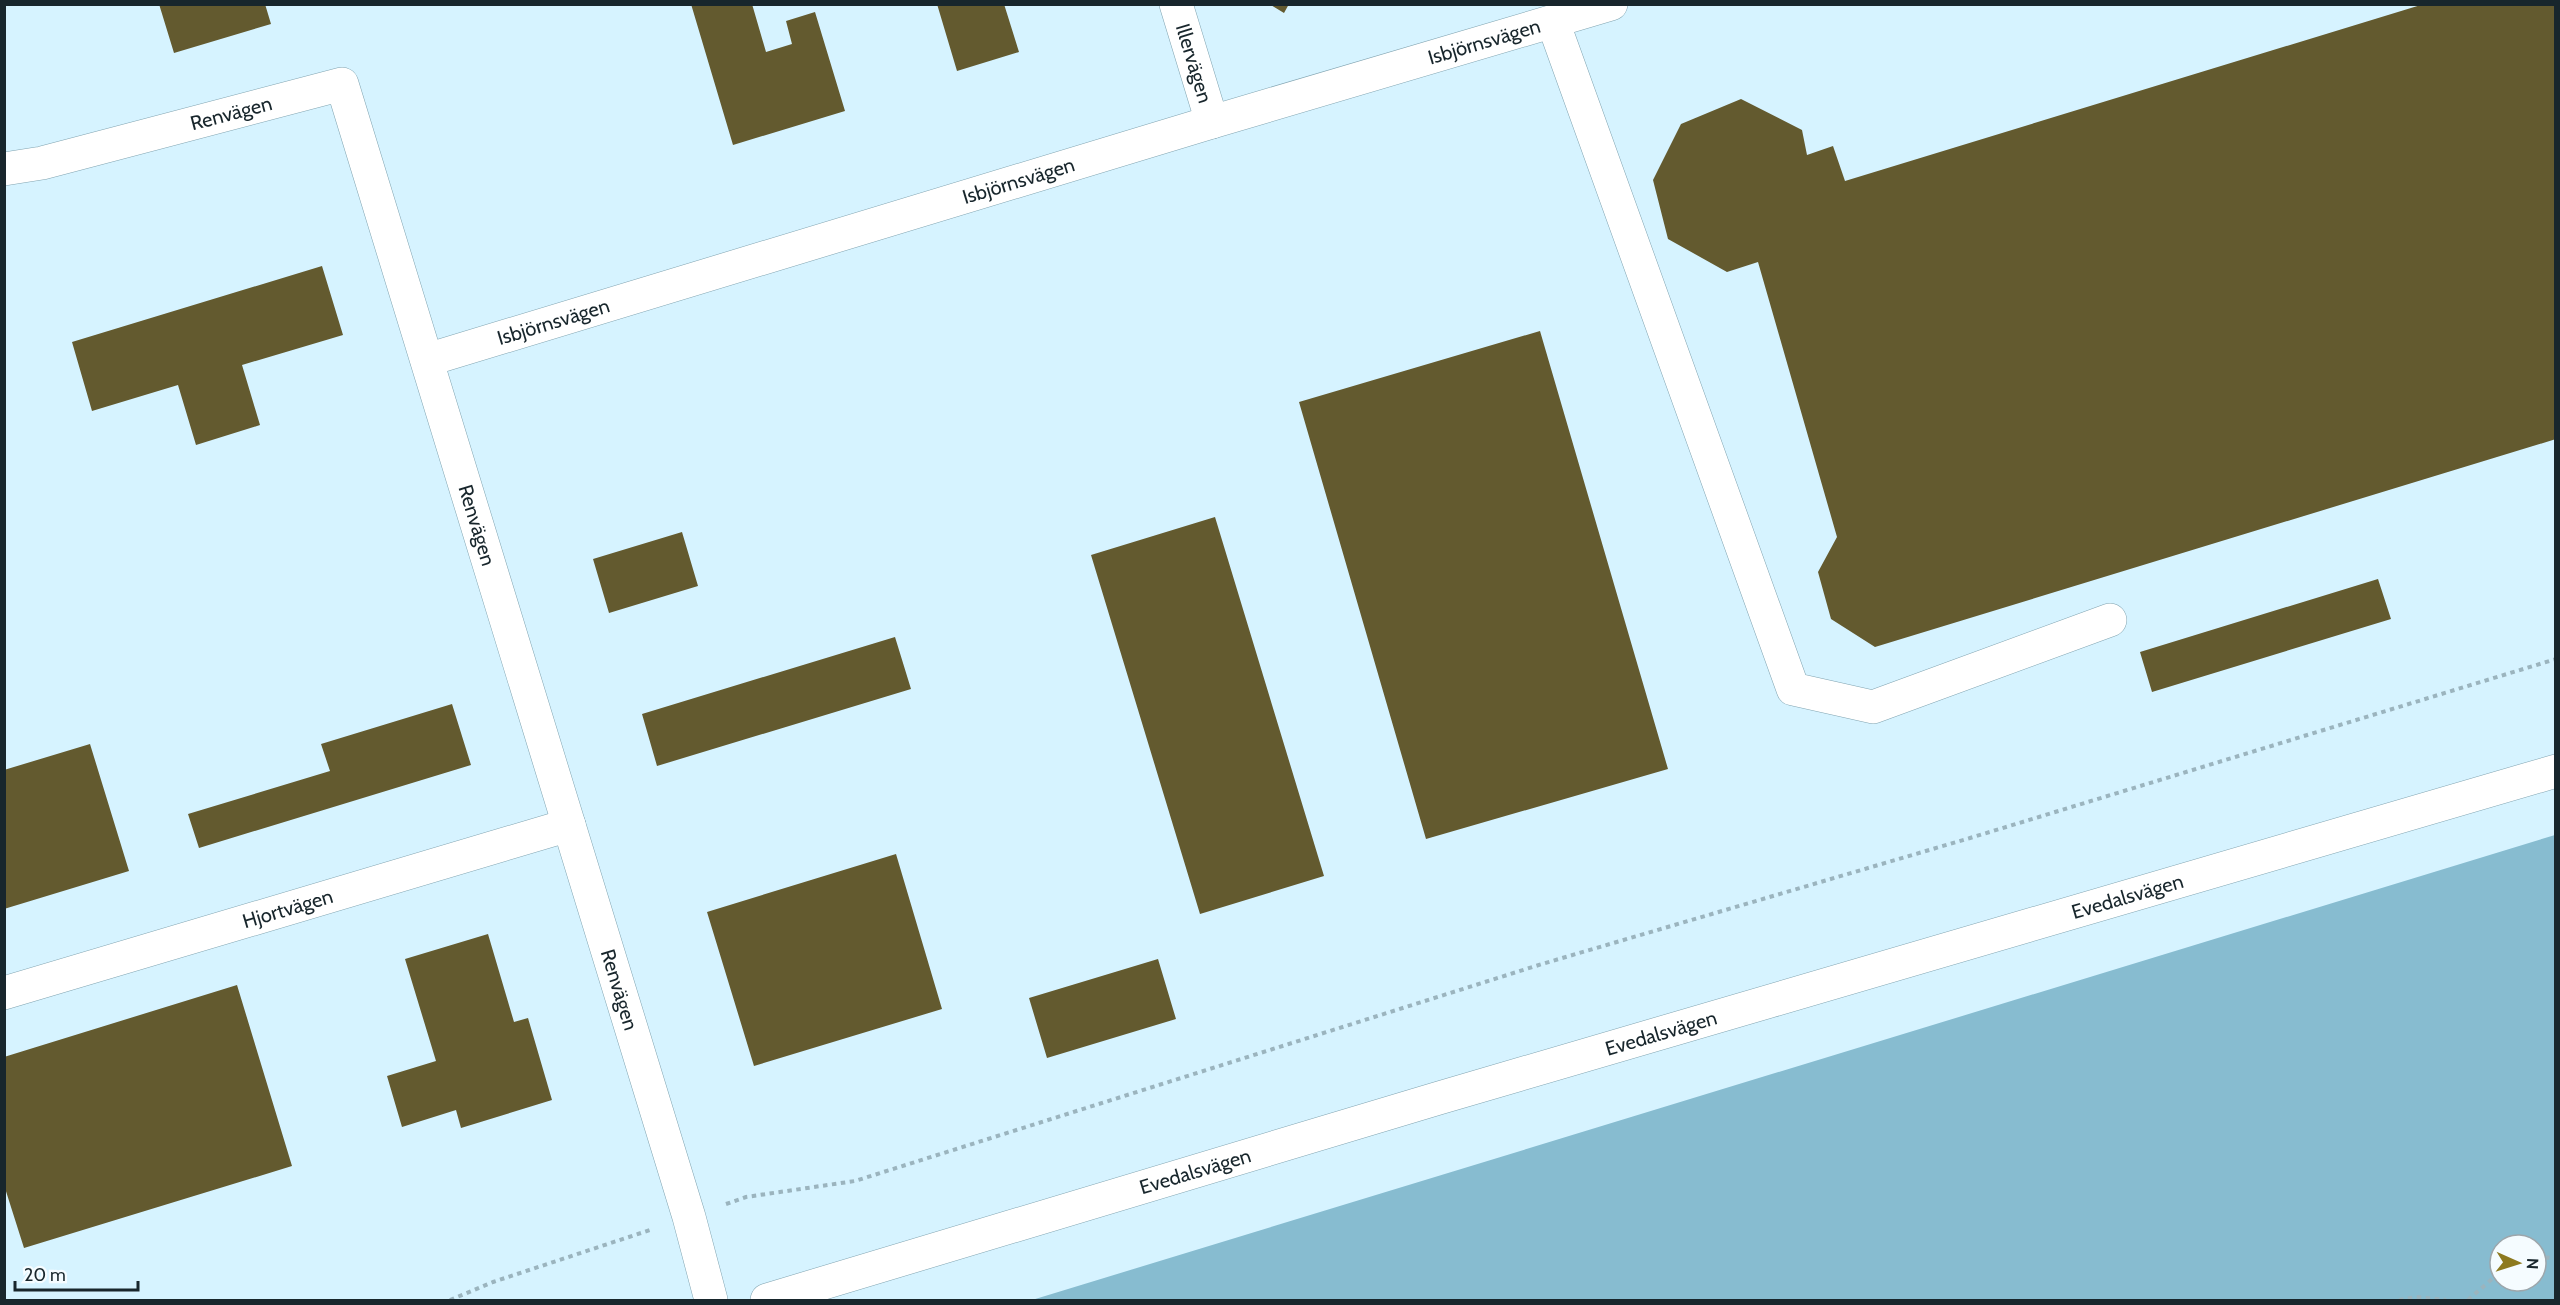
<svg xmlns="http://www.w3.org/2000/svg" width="2560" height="1305" font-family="Cabin,sans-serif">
  <rect width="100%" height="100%" fill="#d6f3ff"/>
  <!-- forest -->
  <path fill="#87bcd0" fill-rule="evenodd" d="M 2555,835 L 2555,1300 L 1032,1300 ZM 2500,1245 L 2536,1245 L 2536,1281 L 2500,1281 Z"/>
  <!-- building -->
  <path fill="#635a2f" d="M 159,4 L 265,4 L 271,24 L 174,53 Z
    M 691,4 L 752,4 L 766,52 L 792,44 L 786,21 L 815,12 L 845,111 L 733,145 Z
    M 937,4 L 1004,4 L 1019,52 L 957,71 Z
    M 1269,4 L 1289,4 L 1284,13 Z
    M 2424,4 L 2556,4 L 2556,439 L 1875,647 L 1831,619 L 1818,572 L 1837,537 L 1758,262 L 1727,272 L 1668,239 L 1653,180 L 1681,124 L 1741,99 L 1802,130 L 1807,155 L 1833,146 L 1845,181 Z
    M 322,266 L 343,335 L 242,365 L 260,425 L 196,445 L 178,385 L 92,411 L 72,342 Z
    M 1540,331 L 1668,769 L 1426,839 L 1299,402 Z
    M 1215,517 L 1324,876 L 1200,914 L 1091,555 Z
    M 682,532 L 698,586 L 609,613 L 593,559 Z
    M 2378,579 L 2391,619 L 2152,692 L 2140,652 Z
    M 895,637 L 911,689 L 657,766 L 642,714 Z
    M 452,704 L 471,765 L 199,848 L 188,814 L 330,771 L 321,744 Z
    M 90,744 L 129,871 L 4,909 L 4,770 Z
    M 896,854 L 942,1009 L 754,1066 L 707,912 Z
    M 488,934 L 514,1022 L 528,1018 L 552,1100 L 461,1128 L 456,1110 L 402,1127 L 387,1076 L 436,1061 L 405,959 Z
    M 1158,959 L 1176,1019 L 1047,1058 L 1029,998 Z
    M 237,985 L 292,1166 L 24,1248 L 4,1185 L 4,1057 Z"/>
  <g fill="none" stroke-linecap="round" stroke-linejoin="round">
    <!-- minor casing -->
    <g stroke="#81a4b1" stroke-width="34">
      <g id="minor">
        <path id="s1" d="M 1176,4 L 1212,122"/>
        <path d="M 1553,22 L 1793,689 L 1873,707 L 2110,620"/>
        <path id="s2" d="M 4,169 L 42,163 L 342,84 L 689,1217 L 711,1300"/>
        <path id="s3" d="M 427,360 L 1212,122 L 1611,4"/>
        <path id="s4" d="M 4,993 L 569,825"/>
        <path id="s5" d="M 767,1300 L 1439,1098 L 2556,771"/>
      </g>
    </g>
    <!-- path -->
    <path stroke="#9bb4be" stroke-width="4" stroke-dasharray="4.5 4.5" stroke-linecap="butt" d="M 726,1204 L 746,1197 L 855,1181 L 1542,964 L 1970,838 L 2556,659
      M 2536,1257 L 2556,1258
      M 450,1300 L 493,1282 L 653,1229
      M 2399,1300 L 2416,1297 L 2446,1300
      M 2468,1300 L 2500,1272"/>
    <!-- minor -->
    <use href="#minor" stroke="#fff" stroke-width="33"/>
  </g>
  <g text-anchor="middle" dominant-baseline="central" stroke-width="6" stroke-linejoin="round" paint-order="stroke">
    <!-- street labels -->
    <g font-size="20" fill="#18262c" stroke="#f5fcff">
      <text stroke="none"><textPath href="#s3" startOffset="1104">Isbjörnsvägen</textPath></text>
      <text stroke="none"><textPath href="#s1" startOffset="62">Illervägen</textPath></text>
      <text stroke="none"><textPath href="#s2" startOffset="234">Renvägen</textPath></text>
      <text stroke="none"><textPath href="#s3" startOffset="618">Isbjörnsvägen</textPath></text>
      <text stroke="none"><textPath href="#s3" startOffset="132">Isbjörnsvägen</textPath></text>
      <text stroke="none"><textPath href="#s2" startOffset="810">Renvägen</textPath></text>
      <text stroke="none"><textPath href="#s5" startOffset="1419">Evedalsvägen</textPath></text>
      <text stroke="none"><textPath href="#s4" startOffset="296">Hjortvägen</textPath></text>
      <text stroke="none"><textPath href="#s2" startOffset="1296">Renvägen</textPath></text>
      <text stroke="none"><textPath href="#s5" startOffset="933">Evedalsvägen</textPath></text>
      <text stroke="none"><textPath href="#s5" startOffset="447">Evedalsvägen</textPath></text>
    </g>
  </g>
  <!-- border -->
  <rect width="2560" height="1305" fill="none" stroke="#18262c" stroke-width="12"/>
  <!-- north arrow -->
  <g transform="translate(2518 1263) rotate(93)"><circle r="28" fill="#f5fcff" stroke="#9da6ab" stroke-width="1.5"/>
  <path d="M0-4.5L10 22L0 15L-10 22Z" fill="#8d7a1f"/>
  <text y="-9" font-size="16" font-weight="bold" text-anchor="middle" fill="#18262c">N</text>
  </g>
  <!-- scale -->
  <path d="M15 1281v9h123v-9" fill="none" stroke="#18262c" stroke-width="3"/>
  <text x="24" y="1281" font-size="18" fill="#18262c" stroke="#f5fcff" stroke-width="4.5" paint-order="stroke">20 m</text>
</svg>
